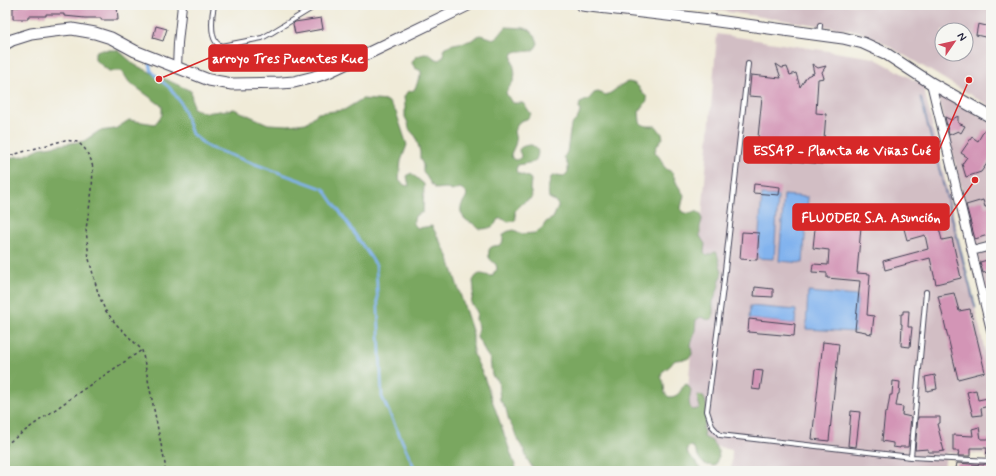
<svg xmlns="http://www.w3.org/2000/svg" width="996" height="476" font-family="Mynerve,sans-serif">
  <rect width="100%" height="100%" fill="#f6f6f2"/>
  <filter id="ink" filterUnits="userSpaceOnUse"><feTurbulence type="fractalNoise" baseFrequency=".025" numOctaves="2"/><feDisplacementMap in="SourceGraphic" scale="8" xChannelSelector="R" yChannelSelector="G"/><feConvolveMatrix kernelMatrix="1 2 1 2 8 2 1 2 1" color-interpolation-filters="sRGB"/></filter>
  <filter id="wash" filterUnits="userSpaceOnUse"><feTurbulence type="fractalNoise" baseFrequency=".012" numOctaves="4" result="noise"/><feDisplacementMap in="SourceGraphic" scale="16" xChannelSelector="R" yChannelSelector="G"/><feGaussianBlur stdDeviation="0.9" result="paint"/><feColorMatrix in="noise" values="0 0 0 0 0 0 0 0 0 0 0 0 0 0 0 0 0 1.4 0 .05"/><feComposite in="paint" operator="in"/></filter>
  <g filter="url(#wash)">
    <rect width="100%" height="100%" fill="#f0ebd8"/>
    <!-- industrial -->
    <path fill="#d2bec4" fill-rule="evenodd" d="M 718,5 L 991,5 L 991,107 L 877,39 L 857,31 L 715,10 ZM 942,30 L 966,30 L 966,54 L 942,54 Z
      M 717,34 L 874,58 L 923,85 L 991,377 L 991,454 L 946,453 L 944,471 L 731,471 L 732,450 L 684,439 Z
      M 941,94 L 991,122 L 991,241 L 980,244 L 978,244 L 975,241 L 939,99 L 939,95 Z
      M 991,250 L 991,310 L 978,257 L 979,254 Z"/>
    <!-- forest -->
    <path fill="#7aa760" stroke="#4e644e" d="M 506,27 L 524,28 L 530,30 L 535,35 L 538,43 C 532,58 523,47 513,53 C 510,62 517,68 514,79 C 513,84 508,87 506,93 L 512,103 L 523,103 L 527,108 L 531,114 L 527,119 L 520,121 L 515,129 L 514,131 L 516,141 L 515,145 L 511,154 L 512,158 C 515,161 518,160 521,157 C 521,155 520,153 519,151 C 519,146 528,145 532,145 L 537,149 C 539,153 537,159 534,162 L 518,165 L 516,169 L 517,173 L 526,176 L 530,178 L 531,180 L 530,189 L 532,196 L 530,199 L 524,202 L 515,211 L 515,213 L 516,219 L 514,221 L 508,222 C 504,220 502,217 497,220 C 495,228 487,229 479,229 C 478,228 476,226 475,225 C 472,222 467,222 464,218 C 452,202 478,197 460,188 L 452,191 L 446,188 L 436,189 L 431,184 L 423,171 L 423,165 L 420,158 L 420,152 L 416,137 L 409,129 L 408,123 L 405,117 L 405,106 L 404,97 L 407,92 L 414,90 L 417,84 L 418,80 L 421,75 L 421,71 L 415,68 L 412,63 C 414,55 422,55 429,53 L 434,58 L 439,60 L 444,56 L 443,49 C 453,40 469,46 479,35 C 485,35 491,39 496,39 Z
      M 99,50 L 118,50 L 135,65 L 191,91 L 193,108 L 205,113 L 234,109 L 268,124 L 288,125 L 306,123 L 318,113 L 344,110 L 362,99 L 388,101 L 396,112 L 407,145 L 401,161 L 399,179 L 404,185 L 409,186 L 407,176 L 411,173 L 424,184 L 423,212 L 415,216 L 413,224 L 418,228 L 432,226 L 448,256 L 473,334 L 473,353 L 484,377 L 517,471 L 5,471 L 5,158 L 24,156 L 40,148 L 84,141 L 99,131 L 115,129 L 129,120 L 155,124 L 162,115 L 162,106 L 129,82 L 122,71 L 109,71 L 95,60 L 95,52 Z
      M 628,82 C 641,83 638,91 647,97 L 647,101 L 639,112 L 640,122 C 644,127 649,126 656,126 L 662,134 L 663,138 C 659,143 655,147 655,153 C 665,160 659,167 672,172 L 677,184 L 684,195 L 681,208 L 682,212 C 688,214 691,214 696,211 L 701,214 L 702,220 L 700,227 L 700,236 L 705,244 L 704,253 L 707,256 L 715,252 L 717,253 L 722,272 L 718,289 L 713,302 L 713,318 C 709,321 705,319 701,317 L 696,320 L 695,331 L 691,345 L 692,354 L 691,356 L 687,359 L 676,360 L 674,361 L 670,366 L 662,372 L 661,377 C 662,379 664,382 664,385 C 665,391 663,393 669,397 C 677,397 680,393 683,386 L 687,384 L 691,390 C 690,397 687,404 692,410 L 698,409 L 700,407 L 697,398 L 698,395 C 701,396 702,395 704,398 C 708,404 708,422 703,427 L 704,437 L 712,441 L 718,451 L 719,456 L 717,460 L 715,466 C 698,465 701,459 693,447 L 691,446 L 687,448 C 687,457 691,456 696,462 C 698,465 700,468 702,471 L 533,471 L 532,467 L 527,459 L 524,450 L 517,439 L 514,430 L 509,421 L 506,409 L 500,400 L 498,380 L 492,376 L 490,359 L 485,352 L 481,343 L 477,338 L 478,327 L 476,319 L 477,312 L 471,303 L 474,290 L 473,281 C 479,269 483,276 493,276 L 494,272 L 497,270 C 497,261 491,263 489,257 C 488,255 489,252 489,250 C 492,243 500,248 502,243 C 503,241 503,238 503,236 C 505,231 510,231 514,230 L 522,234 L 535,233 L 542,228 L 546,222 L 553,218 L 558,207 L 558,205 L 555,201 L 549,198 L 548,189 L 551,177 L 557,175 L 564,176 L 568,172 L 568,166 L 564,157 L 567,152 L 571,125 L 577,119 L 579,115 L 580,111 L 579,107 L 580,103 L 589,99 L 594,93 L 598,92 L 606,95 C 615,92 619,84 628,82 Z"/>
    <!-- water -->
    <path fill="#82b3ee" stroke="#526a94" d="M 920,97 L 921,97 L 976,308 L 975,308 Z
      M 762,195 L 778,196 L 774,259 L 757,258 Z
      M 784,195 L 808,197 L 803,263 L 779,261 Z
      M 808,292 L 858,296 L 855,332 L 806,329 Z
      M 750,306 L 796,310 L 795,324 L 749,319 Z"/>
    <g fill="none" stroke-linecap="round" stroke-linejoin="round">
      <!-- stream -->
      <path stroke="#82b3ee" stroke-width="2.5" d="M 149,59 L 151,70 L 159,79 L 170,88 L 181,103 L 192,134 L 208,147 L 324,189 L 376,265 L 382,397 L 416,471"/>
    </g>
    <g id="blocks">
      <!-- building -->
      <path fill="#d395b6" d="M 19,5 L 75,5 L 75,6 L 117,5 L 118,20 L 101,20 L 101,18 L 85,18 L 64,16 L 64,14 L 46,14 L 46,16 L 28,16 L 28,19 L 13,19 L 13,7 L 19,7 Z
        M 321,18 L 323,29 L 295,34 L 293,24 L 295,22 Z
        M 978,24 L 991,27 L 989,38 L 976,35 Z
        M 156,26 L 167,29 L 163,41 L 153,38 Z
        M 776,64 L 782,68 L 787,67 L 790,75 L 796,73 L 800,87 L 807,76 L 814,73 L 812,64 L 818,68 L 826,66 L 822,72 L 824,78 L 818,79 L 816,113 L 826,114 L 822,164 L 756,157 L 762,97 L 749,96 L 751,75 L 781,78 Z
        M 958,116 L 958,123 L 965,126 L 961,133 L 958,131 L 949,135 L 945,117 L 951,120 Z
        M 985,129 L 991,133 L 991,158 L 981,172 L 966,177 L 962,164 L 967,157 L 961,153 L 972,137 L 978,141 Z
        M 754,184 L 780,187 L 779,195 L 753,193 Z
        M 983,200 L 985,207 L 991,206 L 991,234 L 975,239 L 966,205 Z
        M 817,209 L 862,215 L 857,273 L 870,274 L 867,315 L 874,316 L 872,334 L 866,333 L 866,332 L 855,330 L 860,281 L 827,278 L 827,273 L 812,272 L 813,264 L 828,265 L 829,250 L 813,248 Z
        M 936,217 L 942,240 L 952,238 L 961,278 L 936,284 L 930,258 L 885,270 L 883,261 L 928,249 L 925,235 L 907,240 L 903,225 Z
        M 742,232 L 759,233 L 757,260 L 740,259 Z
        M 991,259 L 991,271 L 983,273 L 980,262 Z
        M 755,287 L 773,289 L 773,297 L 754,296 Z
        M 954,293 L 959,311 L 970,309 L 985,372 L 958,379 L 938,296 Z
        M 903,311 L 909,311 L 908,327 L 912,327 L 910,347 L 901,346 L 902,324 L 901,324 L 901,314 L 903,314 Z
        M 749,319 L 795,324 L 794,336 L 748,332 Z
        M 823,342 L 839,344 L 829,441 L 812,439 Z
        M 754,370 L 763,371 L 760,390 L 752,389 Z
        M 935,375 L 937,389 L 927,391 L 925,377 Z
        M 893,381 L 900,382 L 899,394 L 898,394 L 896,406 L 903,407 L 902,415 L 911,417 L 908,447 L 900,447 L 900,448 L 893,447 L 893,443 L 882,441 L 885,412 L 887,413 L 890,395 L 892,395 Z
        M 976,390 L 978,400 L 988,398 L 989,406 L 981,408 L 982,415 L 973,416 L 967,392 Z
        M 851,411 L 860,412 L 856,447 L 848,446 Z
        M 918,417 L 940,417 L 940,423 L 937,424 L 944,451 L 938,452 L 928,452 L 928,449 L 915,450 Z
        M 979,427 L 981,439 L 990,439 L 991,458 L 986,457 L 987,448 L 971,448 L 971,456 L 958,456 L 959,451 L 953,451 L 953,435 L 973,436 L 972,429 Z
        M 957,463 L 984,465 L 984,464 L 991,464 L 991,471 L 965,471 L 965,470 L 956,468 Z"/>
    </g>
  </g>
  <g filter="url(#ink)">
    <use href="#blocks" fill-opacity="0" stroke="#414053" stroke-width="1"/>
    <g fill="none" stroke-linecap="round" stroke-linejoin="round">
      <!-- service casing -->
      <g stroke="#414053" stroke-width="6">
        <path id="service" d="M 214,5 C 212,14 210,34 216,42 C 217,44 219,44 221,46 L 262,38 L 271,33 L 317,5
          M 819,34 L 820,25
          M 748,64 L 723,288 L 707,411 L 712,426 L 720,435 L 911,457 L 991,461
          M 911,457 L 926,292"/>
      </g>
      <!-- minor casing -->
      <g stroke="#414053" stroke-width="10">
        <path id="minor" d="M 177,68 L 178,43 L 182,5
          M 931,83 L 991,330
          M 972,251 L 991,246"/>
      </g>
      <!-- tertiary casing -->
      <g stroke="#414053" stroke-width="13">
        <path id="tertiary" d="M 582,5 L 710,20 L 843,38 L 863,43 L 885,53 L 931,83 L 991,117
          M 5,44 L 12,40 L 31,34 L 53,31 L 72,29 L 95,33 L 111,38 L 135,51 L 209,80 L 232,84 L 281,83 L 294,82 L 314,77 L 326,73 L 373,51 L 468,5"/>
      </g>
      <!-- path -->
      <path stroke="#414053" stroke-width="1.5" stroke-dasharray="3 3" stroke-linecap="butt" d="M 5,157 L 65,140 L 78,142 L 85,149 L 91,160 L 93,168 L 92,190 L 86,229 L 89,259 L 98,293 L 105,310 L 116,324 L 142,350 L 165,464 L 165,471
        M 5,445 L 84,389 L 142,350"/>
      <!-- service -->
      <use href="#service" stroke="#fff" stroke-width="4"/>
      <!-- minor -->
      <use href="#minor" stroke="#fff" stroke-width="8"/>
      <!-- tertiary -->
      <use href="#tertiary" stroke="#fff" stroke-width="11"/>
    </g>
  </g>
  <!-- callouts -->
  <path fill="none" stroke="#d62828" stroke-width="1.5" d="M159 79L209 58M969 80L939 150M975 180L949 217"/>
  <g fill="#d62828" stroke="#f6f6f2" stroke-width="1.5">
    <circle cx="159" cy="79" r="4"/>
    <circle cx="969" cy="80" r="4"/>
    <circle cx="975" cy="180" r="4"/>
  </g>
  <g fill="#d62828" stroke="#d62828" stroke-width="1.5">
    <rect x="209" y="45" width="158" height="26" rx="4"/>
    <rect x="744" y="137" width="195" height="26" rx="4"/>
    <rect x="793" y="204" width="156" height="26" rx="4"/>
  </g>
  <g font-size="14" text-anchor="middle" font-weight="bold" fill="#fff">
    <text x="288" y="63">arroyo Tres Puentes Kue</text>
    <text x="842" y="155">ESSAP - Planta de Viñas Cué</text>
    <text x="871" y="222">FLUODER S.A. Asunción</text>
  </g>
  <!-- margin -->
  <rect width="996" height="476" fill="none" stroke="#f6f6f2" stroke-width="20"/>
  <!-- north arrow -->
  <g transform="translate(954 42) rotate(56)"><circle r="19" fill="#f6f6f2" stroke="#a1a1a9"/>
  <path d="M0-3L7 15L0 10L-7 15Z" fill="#d1495b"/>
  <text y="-6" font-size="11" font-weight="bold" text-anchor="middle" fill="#22223b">N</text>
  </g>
</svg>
